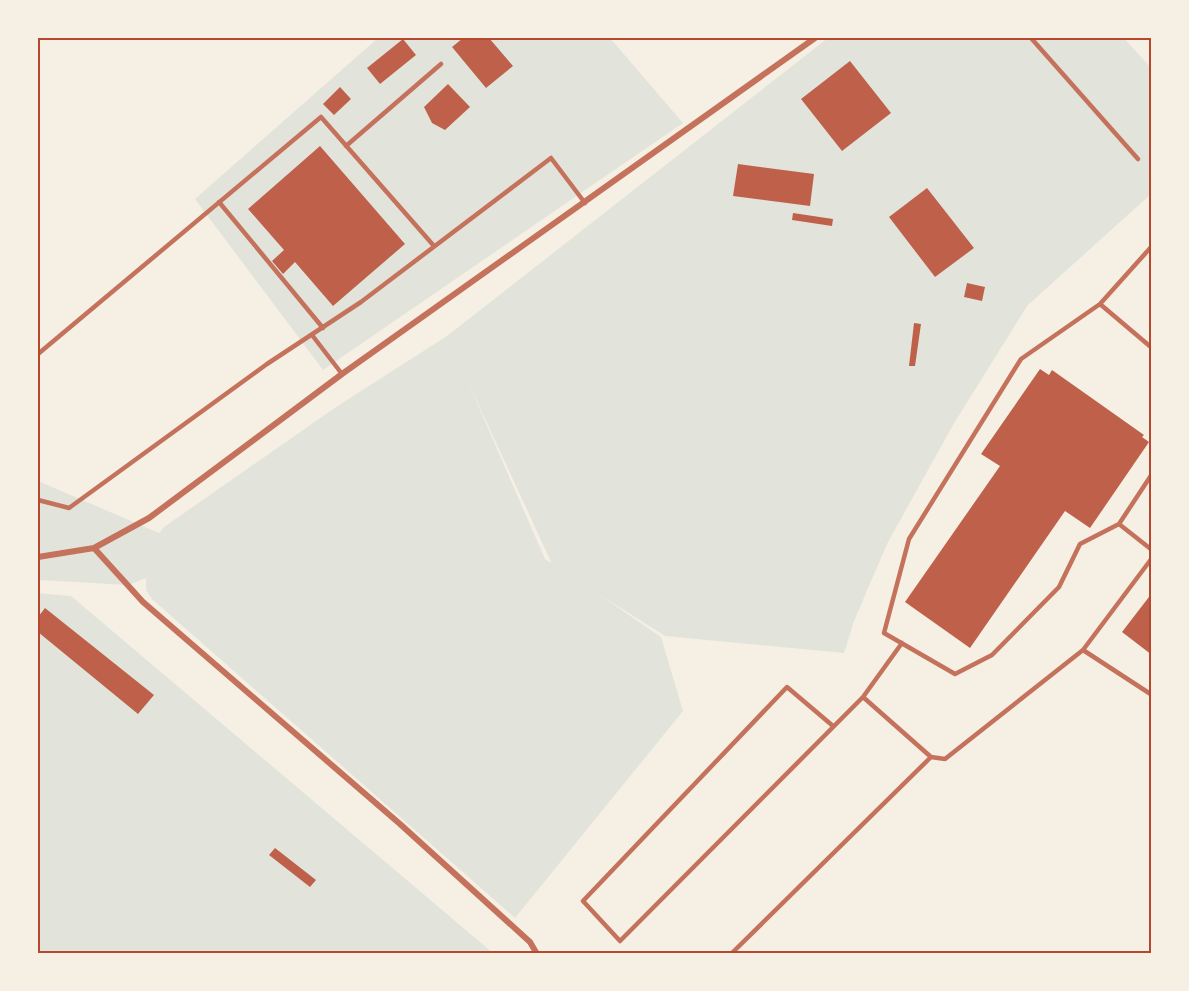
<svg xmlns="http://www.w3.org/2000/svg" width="1189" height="991" font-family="Figtree,sans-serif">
  <rect width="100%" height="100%" fill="#f6efe4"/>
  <!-- green -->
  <path fill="#e2e4dc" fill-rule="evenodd" d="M 378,38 L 610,38 L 683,123 L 323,370 L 195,199 Z
    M 828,38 L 1124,38 L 1151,68 L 1151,194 L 1027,306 L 953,425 L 887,544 L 854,621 L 844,653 L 665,636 L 600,595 L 661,637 L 683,711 L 515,918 L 152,599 L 146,590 L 146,578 L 128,585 L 38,580 L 38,481 L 159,533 L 164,527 L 336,407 L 447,336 ZM 468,382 L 551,562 L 551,563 L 545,559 Z
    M 38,593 L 71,596 L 493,953 L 38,953 Z"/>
  <!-- building -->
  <path fill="#bf614a" d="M 463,38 L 489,38 L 513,66 L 486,88 L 452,47 Z
    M 403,39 L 416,55 L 380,84 L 367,68 Z
    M 850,61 L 891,113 L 842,151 L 801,99 Z
    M 448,84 L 470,107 L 445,130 L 432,123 L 424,107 Z
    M 340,87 L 351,99 L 334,115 L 323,104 Z
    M 320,146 L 405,244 L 333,306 L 295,262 L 283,274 L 272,261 L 284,250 L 248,209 Z
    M 738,164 L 814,174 L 810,206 L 733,196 Z
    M 927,188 L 974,248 L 935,277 L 889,217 Z
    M 793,213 L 833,219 L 832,226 L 792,220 Z
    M 967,283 L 985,287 L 982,301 L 964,297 Z
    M 914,323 L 921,324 L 915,366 L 909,366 Z
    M 1040,369 L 1049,375 L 1052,370 L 1144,435 L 1142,437 L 1149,442 L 1090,528 L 1065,511 L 970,648 L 905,602 L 1000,466 L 981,454 Z
    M 1152,593 L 1152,655 L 1122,632 Z
    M 45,608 L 154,695 L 138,714 L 38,632 L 38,617 Z
    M 275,848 L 316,880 L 310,887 L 269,855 Z"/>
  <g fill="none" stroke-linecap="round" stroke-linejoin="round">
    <!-- service -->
    <path stroke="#c5725c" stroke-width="4.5" d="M 1031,38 L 1138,159
      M 346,146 L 441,64
      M 219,202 L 323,328
      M 1152,246 L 1100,304 L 1152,348
      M 1100,304 L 1021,359 L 909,539 L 884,633 L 955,674 L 992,655 L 1059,587 L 1080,544 L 1119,524 L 1152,474
      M 312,335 L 342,374
      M 38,354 L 321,117 L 434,246
      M 38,500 L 69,508 L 267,364 L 361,302 L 551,158 L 585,203
      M 1119,524 L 1152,550
      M 1083,650 L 1152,695
      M 863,697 L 931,757 L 945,759 L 1083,650 L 1152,558
      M 833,726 L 787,687 L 583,901 L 620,941 L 863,697 L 902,643
      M 731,954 L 931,757"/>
    <!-- minor -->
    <path stroke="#c5725c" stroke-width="6" d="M 94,548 L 143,602 L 400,824 L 530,942 L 537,954
      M 38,557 L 94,548 L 149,518 L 342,374 L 815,38"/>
  </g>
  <!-- border -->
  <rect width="1189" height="991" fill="none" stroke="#f6efe4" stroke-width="78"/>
  <rect x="39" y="39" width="1111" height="913" fill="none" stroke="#b5482f" stroke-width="2"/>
</svg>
